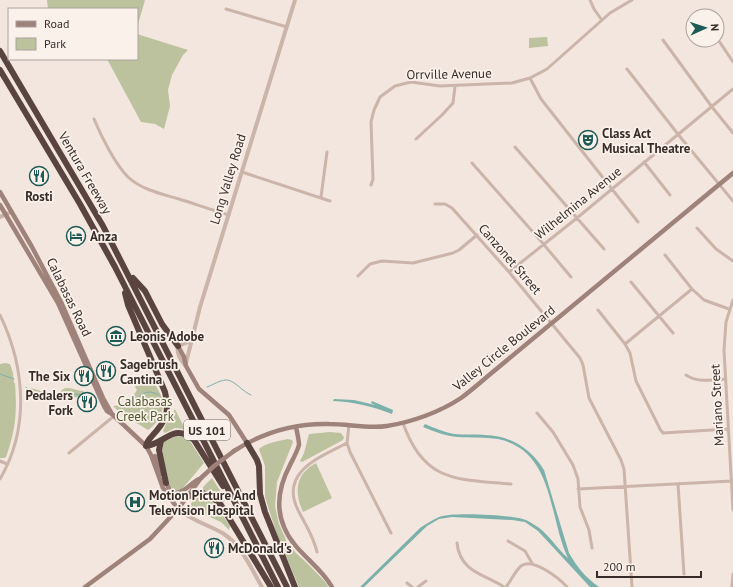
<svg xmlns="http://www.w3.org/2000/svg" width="733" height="587" font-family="'PT Sans',sans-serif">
  <rect width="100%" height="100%" fill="#f3e6de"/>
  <!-- green -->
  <path fill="#bbc29d" d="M 47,0 L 145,0 L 137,28 L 137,9 L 48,9 Z
    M 137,34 L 188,50 L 183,55 L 172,75 L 168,90 L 170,106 L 164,129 L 155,124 L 141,122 L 107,59 L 137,59 Z
    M 547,37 L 548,46 L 529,48 L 529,38 Z
    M 5,363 L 10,364 L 13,373 L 14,383 L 7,382 L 15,383 C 17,412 16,429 6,457 L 4,458 L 0,458 L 0,364 Z
    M 153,380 C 156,387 162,395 163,402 C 164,412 157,424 148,430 L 120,413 L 113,406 C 124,405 132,399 137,390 L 135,387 L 137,383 L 146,383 Z
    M 31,388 C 39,390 50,396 59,392 C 62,391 63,388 67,388 C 73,388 77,391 83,391 L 87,395 L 86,398 L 79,397 L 46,399 L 41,401 L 31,396 L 26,397 L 26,390 Z
    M 175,409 L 185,429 L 175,428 L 165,433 L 163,431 L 166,424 Z
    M 330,432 L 341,433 L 343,436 L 344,437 L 343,440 L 302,462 L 300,461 L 304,453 L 309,434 Z
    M 177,436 L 188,438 L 204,463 L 182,489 L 178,492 L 170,488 L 162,450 L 164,442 Z
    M 288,439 L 292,440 L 293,442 L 277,482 L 275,506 L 279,524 L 287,542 L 296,553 L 308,564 L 327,584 L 328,587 L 299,587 L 279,540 L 270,513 L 265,497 L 265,466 L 259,449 C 265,443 279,441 288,439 Z
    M 316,463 L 332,498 L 303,512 C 294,493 295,474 316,463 Z
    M 212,478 L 226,500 L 222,503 L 214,495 L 203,489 L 203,487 Z
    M 203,497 L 213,502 L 230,526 L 229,530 L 221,522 L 192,509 L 191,504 L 194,498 Z"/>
  <!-- water -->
  <path fill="#7cb0ab" d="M 334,399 L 354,400 L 375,405 L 371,403 L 372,401 L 393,410 L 392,414 C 372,406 354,402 333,401 Z
    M 425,424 C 434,428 444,432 454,434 C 464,435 475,434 485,435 C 511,436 530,448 544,470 L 569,553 C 577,567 586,578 599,587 L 590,587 L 538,531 L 525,522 L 512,520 L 452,517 L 439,519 L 427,526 L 364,587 L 360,587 L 420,528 C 426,524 432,520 439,517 C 453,512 503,515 519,518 C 524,519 529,521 533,524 C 548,532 556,548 568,558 C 548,517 555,451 498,439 C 485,437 472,438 458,437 C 446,436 435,432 423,427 Z"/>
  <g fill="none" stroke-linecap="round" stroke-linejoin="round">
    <!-- stream -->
    <path stroke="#7cb0ab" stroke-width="1" d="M 0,374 L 14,379
      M 26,387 L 30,391 L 44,395 L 59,396 L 74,394 L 91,396
      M 207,387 C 213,385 220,380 226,380 C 233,379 243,392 251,395
      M 130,406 C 137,401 140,392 150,392 C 153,392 156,394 159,395"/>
    <!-- minor -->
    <path stroke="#cbb4a9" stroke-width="3" d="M 590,0 L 594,9 L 601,19
      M 226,9 L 287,27
      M 700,13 L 702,16
      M 717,38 L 733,62
      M 663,40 L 712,107 L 733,133
      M 627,69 L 681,138 L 733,201
      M 530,78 L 541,99 L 638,222
      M 94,119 C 101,136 115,164 128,177 C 142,190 162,194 179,199 C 195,204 212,210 229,215
      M 416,139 L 442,115 L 453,103 L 455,86
      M 515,147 L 604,249
      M 644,162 L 670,195
      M 472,163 L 540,240 L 571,277
      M 242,172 L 330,201
      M 371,185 L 373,179 L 371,122 L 374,110 L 380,97 L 395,86 L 411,82 L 440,86 L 512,83 L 530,78 L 547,69 L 610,13 L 632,0
      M 321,197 L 327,152
      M 435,204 L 445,204 L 452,208 L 509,272 L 580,358 L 583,365 L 589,398 L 621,460 L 624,469 L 632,587
      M 697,228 L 716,249 L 733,261
      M 665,255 L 692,289 L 704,300 L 729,309
      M 509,272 L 577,218 L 733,89
      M 358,276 L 370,264 L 382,261 L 413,263 L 453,253 L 459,250 L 477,235
      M 631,282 L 673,333
      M 733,300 L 726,322 L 724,350 L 733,510
      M 598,310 L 625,344 L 630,353 L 636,381 L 660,429 L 663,433 L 728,429
      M 0,315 C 25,367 30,428 0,479
      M 625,344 L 692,289
      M 686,375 C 698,383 712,380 726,379
      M 537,413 L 553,432 L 573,465 L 578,479 L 580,507 L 589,530 L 592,548
      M 403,423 C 424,483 457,479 511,484
      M 349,425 L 347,443 L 350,452 L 391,533
      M 69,453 L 114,416
      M 0,461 L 7,464
      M 678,484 L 684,574
      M 578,489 L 732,481
      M 508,541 L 525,551 L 532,563
      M 457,543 C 460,572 484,574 504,587
      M 317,552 C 314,537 305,524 298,510 C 279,472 320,457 347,443
      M 407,583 L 412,587
      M 418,587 L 426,581
      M 506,587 C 511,581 515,571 521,566 C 532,557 559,578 567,587
      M 732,587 L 733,574"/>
    <!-- tertiary -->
    <path stroke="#cbb4a9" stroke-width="4" d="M 0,217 L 11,212
      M 186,363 L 200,307 L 295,0
      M 185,365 C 181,360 176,354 178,346 L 191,341
      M 178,509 C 192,521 209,525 224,534 C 242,546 252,570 262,587"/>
    <!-- secondary -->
    <path stroke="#9f827a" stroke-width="4.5" d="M 0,192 L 32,247 L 61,302 L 103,398 L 112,414
      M 0,205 L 58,303 L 104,406 L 107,411 L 112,414 L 146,446 L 151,455 L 163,488 L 178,509
      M 178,346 L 184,357 L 186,366 L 199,389 L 229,415 L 247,443
      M 296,427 C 297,432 299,440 299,445 C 297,452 293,459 290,465 C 280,484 275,506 284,527 C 294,552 319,564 332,587
      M 234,451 C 262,433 295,423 329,424 C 349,424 368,429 387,426 C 412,422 440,412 461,398 C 472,390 483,380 494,371 L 733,173
      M 155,456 L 162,474
      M 165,480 L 170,491 L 176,493 C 185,492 191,483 199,479
      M 85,587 L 150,539 L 178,509 L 201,478"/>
    <!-- motorway -->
    <path stroke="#594440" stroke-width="6" d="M 0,51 L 103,226 L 287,587
      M 0,70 L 80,204 L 115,267 L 278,587
      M 133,278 L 145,291 L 162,324 L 178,346
      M 125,293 L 128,305 L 165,392 C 170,412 166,421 152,436 C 149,439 147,441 146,446 C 165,444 174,422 194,440 L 223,486
      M 161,441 L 159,450 L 166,483
      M 247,443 L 257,460 L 259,466 L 260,494 L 265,512 L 295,587
      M 187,497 L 201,492 L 212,497 L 221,505 L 271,587"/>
    <!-- secondary-bridge -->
    <path stroke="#9f827a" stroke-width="4.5" d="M 201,478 L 214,466 L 234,451"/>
  </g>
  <!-- icons -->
  <defs>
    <g id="theatre-ring" transform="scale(1)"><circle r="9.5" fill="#faf1ea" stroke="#1e5a56" stroke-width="1.5"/><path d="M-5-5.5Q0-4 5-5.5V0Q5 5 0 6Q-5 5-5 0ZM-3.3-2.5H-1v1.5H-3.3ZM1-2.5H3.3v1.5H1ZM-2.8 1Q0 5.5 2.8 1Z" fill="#1e5a56"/></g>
    <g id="restaurant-ring" transform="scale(1)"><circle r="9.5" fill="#faf1ea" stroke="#1e5a56" stroke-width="1.5"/><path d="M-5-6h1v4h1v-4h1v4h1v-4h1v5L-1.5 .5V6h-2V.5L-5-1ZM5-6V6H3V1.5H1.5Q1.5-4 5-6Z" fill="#1e5a56"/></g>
    <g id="hotel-ring" transform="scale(1)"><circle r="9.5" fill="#faf1ea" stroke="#1e5a56" stroke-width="1.5"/><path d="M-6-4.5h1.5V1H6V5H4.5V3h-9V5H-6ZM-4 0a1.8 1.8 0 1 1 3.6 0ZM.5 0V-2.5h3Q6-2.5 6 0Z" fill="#1e5a56"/></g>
    <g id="museum-ring" transform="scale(1)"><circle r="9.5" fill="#faf1ea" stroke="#1e5a56" stroke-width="1.5"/><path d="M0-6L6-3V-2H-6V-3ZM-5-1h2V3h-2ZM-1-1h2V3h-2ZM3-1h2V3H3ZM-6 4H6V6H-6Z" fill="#1e5a56"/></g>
    <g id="hospital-ring" transform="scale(1)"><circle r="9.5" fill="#faf1ea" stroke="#1e5a56" stroke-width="1.5"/><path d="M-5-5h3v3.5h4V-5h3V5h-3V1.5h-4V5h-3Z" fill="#1e5a56"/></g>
  </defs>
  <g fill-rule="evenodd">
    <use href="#theatre-ring" x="588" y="140"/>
    <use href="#restaurant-ring" x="39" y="176"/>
    <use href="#hotel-ring" x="76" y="236"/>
    <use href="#museum-ring" x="116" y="336"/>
    <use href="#restaurant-ring" x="106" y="371"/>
    <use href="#restaurant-ring" x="84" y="376"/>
    <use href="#restaurant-ring" x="87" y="402"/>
    <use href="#hospital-ring" x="135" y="502"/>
    <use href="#restaurant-ring" x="214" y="548"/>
  </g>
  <g text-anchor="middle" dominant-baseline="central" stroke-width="3.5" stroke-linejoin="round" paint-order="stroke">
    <!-- shield labels -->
    <rect fill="#faf1ea" stroke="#726763" stroke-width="1" x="184" y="420" width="46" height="20" rx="3"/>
    <g font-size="12" font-weight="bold" fill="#382c29">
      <text x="207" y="430">US 101</text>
    </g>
    <!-- street labels -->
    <g font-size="13" fill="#382c29" stroke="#faf1ea">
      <text transform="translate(449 74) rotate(-1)">Orrville Avenue</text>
      <text transform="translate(85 173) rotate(60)">Ventura Freeway</text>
      <text transform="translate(228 179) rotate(-73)">Long Valley Road</text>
      <text transform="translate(578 203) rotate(-39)">Wilhelmina Avenue</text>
      <text transform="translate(510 259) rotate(49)">Canzonet Street</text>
      <text transform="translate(69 297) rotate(64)">Calabasas Road</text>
      <text transform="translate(504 348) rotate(-39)">Valley Circle Boulevard</text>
      <text transform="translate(717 405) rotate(-93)">Mariano Street</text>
    </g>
    <!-- poi labels -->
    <g font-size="13" font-weight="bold" fill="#382c29" stroke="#faf1ea" text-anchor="start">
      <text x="602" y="133">Class Act<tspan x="602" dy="15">Musical Theatre</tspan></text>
      <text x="39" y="196" text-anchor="middle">Rosti</text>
      <text x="90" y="236">Anza</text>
      <text x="130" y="336">Leonis Adobe</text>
      <text x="120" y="364">Sagebrush<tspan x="120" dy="15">Cantina</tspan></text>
      <text x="70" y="376" text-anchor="end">The Six</text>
      <text x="73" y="395" text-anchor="end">Pedalers<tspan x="73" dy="15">Fork</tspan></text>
      <text x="149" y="495">Motion Picture And<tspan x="149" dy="15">Television Hospital</tspan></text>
      <text x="228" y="548">McDonald's</text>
    </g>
    <!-- park labels -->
    <g font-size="13" fill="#4d572c" stroke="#faf1ea">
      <text x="145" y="401">Calabasas<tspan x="145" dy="15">Creek Park</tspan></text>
    </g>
  </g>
  <!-- legend -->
  <rect x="8" y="8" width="130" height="52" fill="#faf1ea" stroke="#aca29d"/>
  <rect x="16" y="21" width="20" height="6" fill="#9f827a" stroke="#aca29d"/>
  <text x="44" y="28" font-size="12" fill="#382c29">Road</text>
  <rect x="16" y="38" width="20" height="12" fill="#bbc29d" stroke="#aca29d"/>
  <text x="44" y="48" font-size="12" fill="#382c29">Park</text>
  <!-- north arrow -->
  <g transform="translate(705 28) rotate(87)"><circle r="19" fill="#faf1ea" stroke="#aca29d"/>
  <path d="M0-3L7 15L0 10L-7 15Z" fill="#1e5a56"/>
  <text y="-6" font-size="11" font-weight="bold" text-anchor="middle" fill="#382c29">N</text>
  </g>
  <!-- scale -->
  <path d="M597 571v6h104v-6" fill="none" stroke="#382c29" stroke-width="2"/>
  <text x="603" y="571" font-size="12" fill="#382c29" stroke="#faf1ea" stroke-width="3" paint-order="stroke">200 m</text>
</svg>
